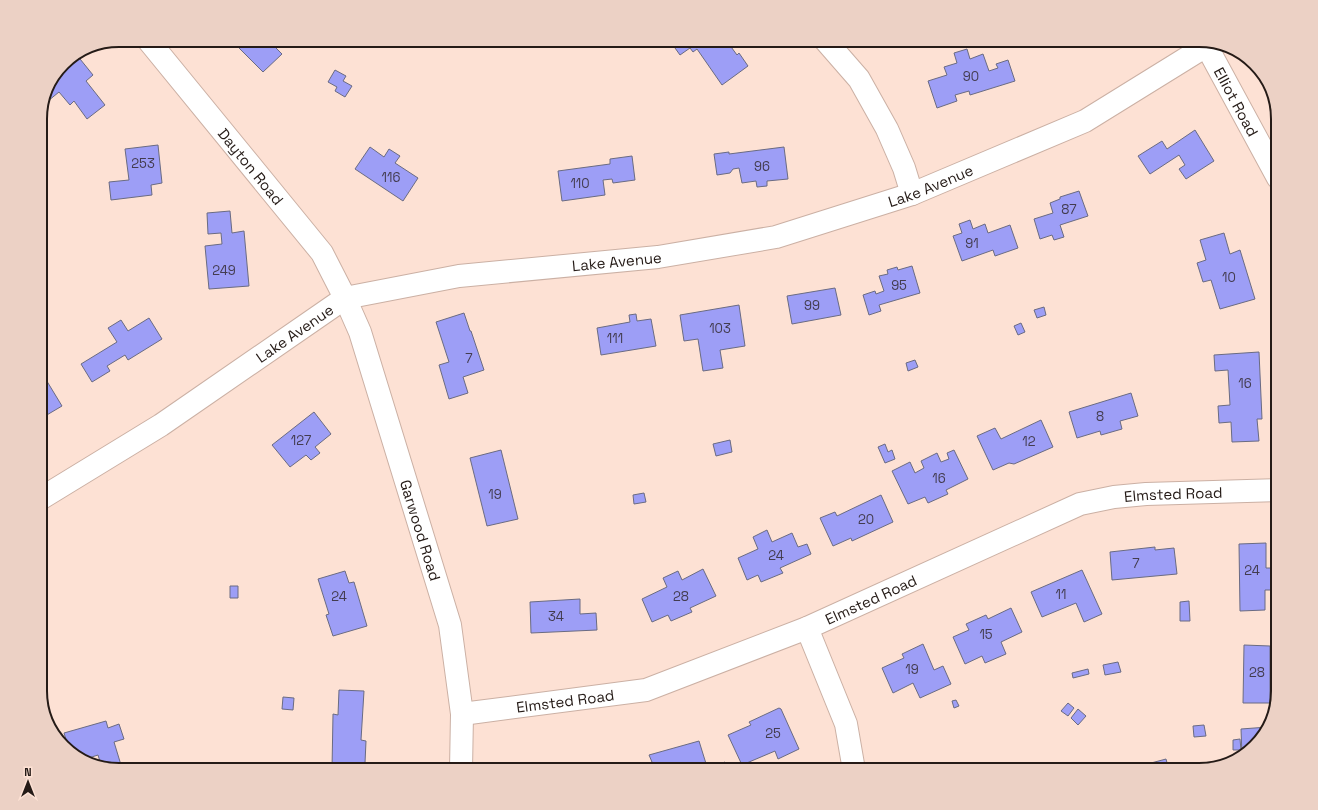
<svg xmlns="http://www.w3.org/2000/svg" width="1318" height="810" font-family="'Space Grotesk',sans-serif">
  <rect width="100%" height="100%" fill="#fde1d4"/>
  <!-- building -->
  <path fill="#9d9ef6" stroke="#6a6b82" d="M 231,40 L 268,40 L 282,54 L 263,72 Z
    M 671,40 L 726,40 L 737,55 L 739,53 L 748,66 L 722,85 L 697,49 L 693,52 L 690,48 L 680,55 L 670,41 Z
    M 967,49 L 970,59 L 983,54 L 989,71 L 998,68 L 996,64 L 1008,60 L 1015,81 L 970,95 L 969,91 L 955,95 L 957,101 L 937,108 L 928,81 L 947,75 L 944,67 L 957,63 L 954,53 Z
    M 76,54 L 93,75 L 86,81 L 105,105 L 87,119 L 74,101 L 70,105 L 59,92 L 48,101 L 44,96 L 46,88 L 63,63 Z
    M 335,70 L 346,76 L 343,81 L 352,86 L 345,97 L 335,91 L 337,87 L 328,82 Z
    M 1195,130 L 1214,161 L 1186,179 L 1179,169 L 1185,165 L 1179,155 L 1150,174 L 1138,156 L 1162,141 L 1167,149 Z
    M 158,145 L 162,183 L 151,185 L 152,195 L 111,200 L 109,182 L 129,180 L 125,149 Z
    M 370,147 L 384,157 L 389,149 L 400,156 L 395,163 L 418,178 L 403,201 L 355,169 Z
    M 784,147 L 788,179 L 767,181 L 767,186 L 757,187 L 756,181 L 742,183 L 739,168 L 733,169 L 730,173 L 717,175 L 714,154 L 729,152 L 729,154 Z
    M 632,156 L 635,180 L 613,183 L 612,179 L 603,180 L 605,195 L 562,201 L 558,171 L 610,164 L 610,159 Z
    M 1079,191 L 1088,216 L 1060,225 L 1064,237 L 1054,240 L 1052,235 L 1040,239 L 1034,219 L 1053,213 L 1050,203 L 1060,199 L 1060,197 Z
    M 230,211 L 232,233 L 244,231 L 249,286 L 209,289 L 205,246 L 222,244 L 221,233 L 208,234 L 207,213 Z
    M 970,220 L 973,229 L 985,224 L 988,233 L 1010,225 L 1018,248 L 995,256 L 993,250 L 962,261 L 953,236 L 962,233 L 959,224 Z
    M 1224,233 L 1230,254 L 1240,250 L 1255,299 L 1220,309 L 1211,280 L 1203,282 L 1197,263 L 1206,260 L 1200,240 Z
    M 912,266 L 920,293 L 879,305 L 881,311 L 869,315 L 863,295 L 875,291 L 876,294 L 884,291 L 879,276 L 888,274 L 887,270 L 897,267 L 898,270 Z
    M 835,288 L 841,315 L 792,324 L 787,296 Z
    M 739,305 L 745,346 L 720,350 L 723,368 L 703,371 L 698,339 L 684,341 L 680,315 Z
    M 1044,307 L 1046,315 L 1037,318 L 1034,310 Z
    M 464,313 L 470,331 L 471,331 L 484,370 L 463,377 L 468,393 L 449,399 L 439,365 L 449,362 L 436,322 Z
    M 636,314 L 637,321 L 651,319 L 656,346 L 601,355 L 597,328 L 630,322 L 629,315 Z
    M 149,318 L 162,339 L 128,360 L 125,355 L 107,366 L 110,371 L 92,382 L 81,364 L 117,342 L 108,328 L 121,320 L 128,331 Z
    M 1021,323 L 1025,332 L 1018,335 L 1014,326 Z
    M 1259,352 L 1262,419 L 1257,419 L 1259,441 L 1232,442 L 1231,422 L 1219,423 L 1218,406 L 1230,405 L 1228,370 L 1215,371 L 1214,355 Z
    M 915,360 L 918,367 L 908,371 L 906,363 Z
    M 45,378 L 62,406 L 40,419 L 40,381 Z
    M 1131,393 L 1138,416 L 1120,421 L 1122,429 L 1101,435 L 1100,431 L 1077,438 L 1069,412 Z
    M 314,412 L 331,434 L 315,447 L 320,453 L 311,460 L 306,455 L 290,467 L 272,445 Z
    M 1041,420 L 1053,447 L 1014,464 L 1009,463 L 993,470 L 977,436 L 995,428 L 1001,439 Z
    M 730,440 L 732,452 L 716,456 L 713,444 Z
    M 885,444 L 888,452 L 892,450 L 895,459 L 885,463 L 878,447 Z
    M 501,450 L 518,519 L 487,526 L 470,458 Z
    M 954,450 L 968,479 L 946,490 L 948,494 L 928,503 L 925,497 L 908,504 L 892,471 L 910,462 L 915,473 L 924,468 L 921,461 L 937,453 L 941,462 L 949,459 L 947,453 Z
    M 644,493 L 646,502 L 634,504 L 633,495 Z
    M 881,495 L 893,522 L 852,541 L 851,538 L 833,546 L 820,518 L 835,512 L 837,516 Z
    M 767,530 L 772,542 L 792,533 L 798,547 L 807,544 L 811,554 L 780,568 L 783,573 L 761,582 L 758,575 L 747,580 L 738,558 L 758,549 L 753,537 Z
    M 1266,543 L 1266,568 L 1271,568 L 1271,590 L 1265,590 L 1265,610 L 1240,611 L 1239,544 Z
    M 1155,547 L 1155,550 L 1174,548 L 1177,574 L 1112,580 L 1110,552 Z
    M 703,569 L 716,596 L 690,608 L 692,612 L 671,621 L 668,615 L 652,622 L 642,599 L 667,587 L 663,578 L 678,571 L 682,580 Z
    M 1082,570 L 1102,614 L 1084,622 L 1076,603 L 1042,617 L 1031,592 Z
    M 345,571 L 349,583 L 354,582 L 367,626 L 333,636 L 326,615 L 329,614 L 318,579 Z
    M 230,586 L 238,586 L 238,598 L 230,598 Z
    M 580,599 L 580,614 L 596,613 L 597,630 L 531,633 L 530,602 Z
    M 1189,601 L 1190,621 L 1180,621 L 1180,602 Z
    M 1011,608 L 1022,632 L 1001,642 L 1006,654 L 985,663 L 982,656 L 965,664 L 953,637 L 969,630 L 966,624 L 986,615 L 988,619 Z
    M 923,644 L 934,670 L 943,666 L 951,684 L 920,698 L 913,683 L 893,693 L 882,668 L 904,658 L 902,654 Z
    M 1244,645 L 1270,646 L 1270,703 L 1243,703 Z
    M 1118,662 L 1121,672 L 1105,675 L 1103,665 Z
    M 1088,669 L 1089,674 L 1073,678 L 1072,673 Z
    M 339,690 L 364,691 L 361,740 L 366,741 L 365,763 L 360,763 L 360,770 L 332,770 L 333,714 L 338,715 Z
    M 283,697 L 294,698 L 293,710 L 282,709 Z
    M 956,700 L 959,706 L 954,708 L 952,701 Z
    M 1068,703 L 1074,708 L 1068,716 L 1061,711 Z
    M 779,708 L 781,709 L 799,749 L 778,759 L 775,751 L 742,765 L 728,735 L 751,725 L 749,722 Z
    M 1078,709 L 1086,716 L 1078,725 L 1071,718 Z
    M 106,721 L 108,728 L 119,724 L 124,739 L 114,742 L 121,765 L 111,768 L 101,765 L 98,755 L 82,760 L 79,759 L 69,749 L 64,733 Z
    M 1204,725 L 1206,736 L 1194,737 L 1193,726 Z
    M 1268,727 L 1267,731 L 1242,756 L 1241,729 Z
    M 1240,739 L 1241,750 L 1233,750 L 1233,740 Z
    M 699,741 L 708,770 L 635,770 L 634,768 L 652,762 L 649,755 Z
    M 1166,759 L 1169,770 L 1125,770 Z
    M 725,762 L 728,770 L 719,770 L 717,765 Z
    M 535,763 L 563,764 L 563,770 L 535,770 Z"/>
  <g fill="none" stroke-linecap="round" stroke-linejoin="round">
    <!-- minor casing -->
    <g stroke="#cbb0a4" stroke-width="24">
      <g id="minor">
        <path id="s1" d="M 148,40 L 322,253 L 345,298 L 360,332 L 450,625 L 462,714 L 461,770"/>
        <path d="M 825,40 L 859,79 L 887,129 L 904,168 L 912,194"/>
        <path id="s2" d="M 1207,47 L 1278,178"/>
        <path d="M 807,628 L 846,724 L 854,770"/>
        <path id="s3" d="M 462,714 L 646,690 L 807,628 L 1080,504 L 1114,497 L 1146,494 L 1278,490"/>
      </g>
    </g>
    <!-- tertiary casing -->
    <g stroke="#cbb0a4" stroke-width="24">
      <g id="tertiary">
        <path id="s4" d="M 40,499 L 161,425 L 345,298 L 459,276 L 658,257 L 776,237 L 912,194 L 1085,121 L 1211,43"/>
      </g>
    </g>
    <!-- minor -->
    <use href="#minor" stroke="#fff" stroke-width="22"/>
    <!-- tertiary -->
    <use href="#tertiary" stroke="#fff" stroke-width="22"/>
  </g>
  <g text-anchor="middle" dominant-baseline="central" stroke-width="3.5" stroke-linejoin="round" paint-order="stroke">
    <!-- number labels -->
    <g font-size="13" fill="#433c4f">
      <text x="971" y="76">90</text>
      <text x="143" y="163">253</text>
      <text x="762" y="166">96</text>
      <text x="391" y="177">116</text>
      <text x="580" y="183">110</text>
      <text x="1069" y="209">87</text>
      <text x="972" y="243">91</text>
      <text x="224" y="270">249</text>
      <text x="1229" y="277">10</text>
      <text x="899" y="285">95</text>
      <text x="812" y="305">99</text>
      <text x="720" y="328">103</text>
      <text x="615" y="338">111</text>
      <text x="469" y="358">7</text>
      <text x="1245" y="383">16</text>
      <text x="1100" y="416">8</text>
      <text x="301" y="440">127</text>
      <text x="1029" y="441">12</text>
      <text x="939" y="478">16</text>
      <text x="495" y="494">19</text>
      <text x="866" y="519">20</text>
      <text x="776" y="555">24</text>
      <text x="1136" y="563">7</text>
      <text x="1252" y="570">24</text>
      <text x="1061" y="594">11</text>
      <text x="339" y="596">24</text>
      <text x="681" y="596">28</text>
      <text x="556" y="616">34</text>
      <text x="986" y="634">15</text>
      <text x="912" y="669">19</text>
      <text x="1257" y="672">28</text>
      <text x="773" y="733">25</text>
    </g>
    <!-- street labels -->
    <g font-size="15" fill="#251b17" stroke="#fde1d4">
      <text stroke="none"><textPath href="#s2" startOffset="62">Elliot Road</textPath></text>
      <text stroke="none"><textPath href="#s1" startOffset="163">Dayton Road</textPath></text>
      <text stroke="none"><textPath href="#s4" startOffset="964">Lake Avenue</textPath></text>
      <text stroke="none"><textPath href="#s4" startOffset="640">Lake Avenue</textPath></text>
      <text stroke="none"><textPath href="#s4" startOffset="304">Lake Avenue</textPath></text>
      <text stroke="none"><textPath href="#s3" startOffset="752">Elmsted Road</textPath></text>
      <text stroke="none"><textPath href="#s1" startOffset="570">Garwood Road</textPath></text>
      <text stroke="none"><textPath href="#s3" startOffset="428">Elmsted Road</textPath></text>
      <text stroke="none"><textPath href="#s3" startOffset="104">Elmsted Road</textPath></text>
    </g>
  </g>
  <!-- crop -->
  <path d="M0 0H1318V810H0ZM119 47H1199A72 72 0 0 1 1271 119V691A72 72 0 0 1 1199 763H119A72 72 0 0 1 47 691V119A72 72 0 0 1 119 47Z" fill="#ecd1c5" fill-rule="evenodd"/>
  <path fill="none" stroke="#251b17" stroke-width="2" d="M119 47H1199A72 72 0 0 1 1271 119V691A72 72 0 0 1 1199 763H119A72 72 0 0 1 47 691V119A72 72 0 0 1 119 47Z"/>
  <!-- north arrow -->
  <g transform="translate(28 782)" stroke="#fde1d4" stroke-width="3" paint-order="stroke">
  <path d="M0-3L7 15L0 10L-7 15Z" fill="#251b17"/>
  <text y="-6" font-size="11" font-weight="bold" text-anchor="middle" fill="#251b17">N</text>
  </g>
</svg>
